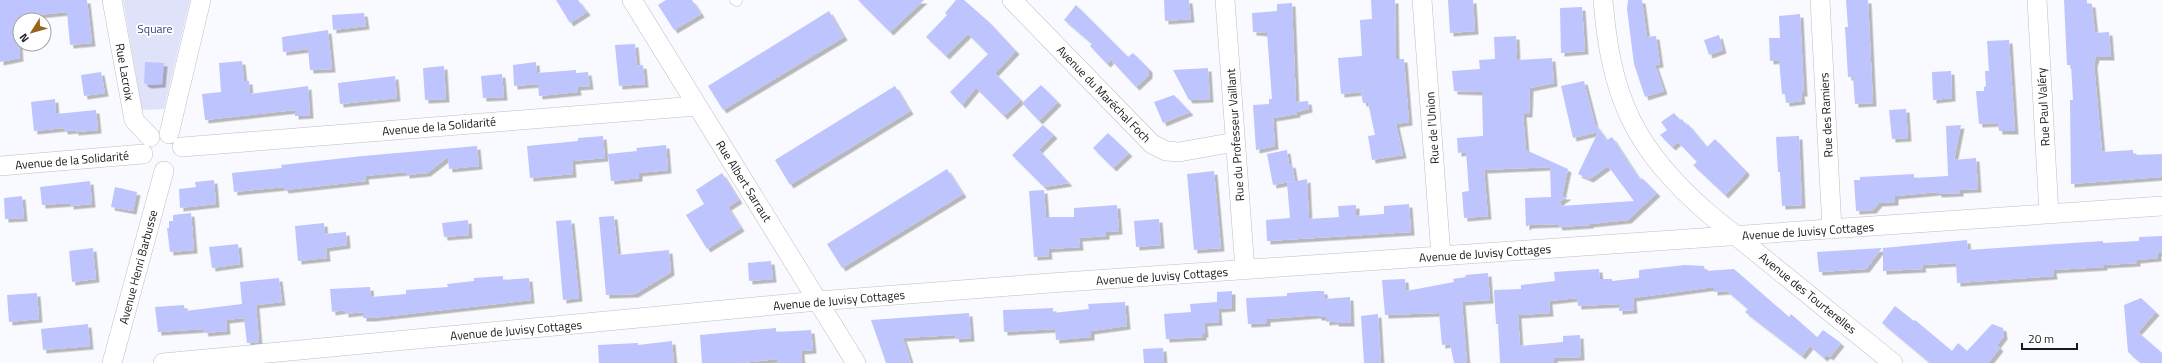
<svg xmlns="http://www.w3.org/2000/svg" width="2162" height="363" font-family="'Titillium Web',sans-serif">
  <defs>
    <filter id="shadow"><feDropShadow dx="3.5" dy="3.5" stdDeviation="0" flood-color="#0004"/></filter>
  </defs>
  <rect width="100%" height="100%" fill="#f9faff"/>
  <!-- green -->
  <path fill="#dfe2f9" d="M 123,0 L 190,0 L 164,109 L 142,110 Z"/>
  <!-- building -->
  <path fill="#bdc4fe" filter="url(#shadow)" d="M 0,0 L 87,0 L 92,43 L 70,45 L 67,12 L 17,17 L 20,58 L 0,62 Z
    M 556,0 L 578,0 L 587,12 L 570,23 Z
    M 666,0 L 692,0 L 701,14 L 674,30 L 658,5 Z
    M 858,0 L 924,0 L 890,32 Z
    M 956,0 L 964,0 L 990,23 L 1016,51 L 995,73 L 1021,100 L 1004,116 L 976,88 L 962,105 L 950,92 L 988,54 L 968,34 L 946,56 L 926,37 L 947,15 L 945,13 Z
    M 1164,0 L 1189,0 L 1191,19 L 1165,21 Z
    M 1371,0 L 1395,0 L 1396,59 L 1404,59 L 1409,122 L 1396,124 L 1403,155 L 1372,160 L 1368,136 L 1375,135 L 1368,103 L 1363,103 L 1361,92 L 1341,94 L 1338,58 L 1362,56 L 1360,20 L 1372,19 Z
    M 1448,0 L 1473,0 L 1475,31 L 1450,33 Z
    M 1628,0 L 1642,0 L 1647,37 L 1656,36 L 1660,64 L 1655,65 L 1664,91 L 1645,97 L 1634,64 L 1627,9 Z
    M 1846,0 L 1868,0 L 1873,103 L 1855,104 L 1853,77 L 1848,77 L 1845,27 L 1848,27 Z
    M 2064,0 L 2087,0 L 2087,4 L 2092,4 L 2095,33 L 2109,32 L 2111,57 L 2096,57 L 2094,64 L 2102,152 L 2133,150 L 2133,155 L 2162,154 L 2161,177 L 2071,184 L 2070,100 L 2073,100 L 2071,65 L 2067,65 Z
    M 1292,3 L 1296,102 L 1308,101 L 1309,109 L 1297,112 L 1297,114 L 1273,118 L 1275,146 L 1256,150 L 1253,105 L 1269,104 L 1269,99 L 1272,99 L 1267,33 L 1253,32 L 1252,13 L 1277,11 L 1277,4 Z
    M 1076,5 L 1128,57 L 1133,53 L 1149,69 L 1149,75 L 1136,87 L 1111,60 L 1107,64 L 1090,46 L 1092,44 L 1064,20 Z
    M 1582,7 L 1585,51 L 1561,53 L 1560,8 Z
    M 829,11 L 844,37 L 723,110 L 708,86 Z
    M 364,13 L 366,26 L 333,30 L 332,15 Z
    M 1800,14 L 1804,93 L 1801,93 L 1802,101 L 1786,103 L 1785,94 L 1782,94 L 1779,60 L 1770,61 L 1769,38 L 1780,38 L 1779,16 Z
    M 328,30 L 332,69 L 310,70 L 308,49 L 283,52 L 282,37 Z
    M 1719,35 L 1723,50 L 1709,55 L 1704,40 Z
    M 1516,36 L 1517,60 L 1552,58 L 1554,83 L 1530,88 L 1529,114 L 1523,114 L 1526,150 L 1568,169 L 1562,196 L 1568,196 L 1561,201 L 1560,206 L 1634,201 L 1608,166 L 1590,179 L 1578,174 L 1598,132 L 1573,138 L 1561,86 L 1584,81 L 1595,124 L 1607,140 L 1612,137 L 1640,180 L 1642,178 L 1657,193 L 1628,220 L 1590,224 L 1590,225 L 1559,227 L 1558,224 L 1529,225 L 1526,227 L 1525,198 L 1551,197 L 1550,167 L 1484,170 L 1488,216 L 1464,218 L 1462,192 L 1469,191 L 1466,152 L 1458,153 L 1457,138 L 1483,136 L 1482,92 L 1454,91 L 1452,71 L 1480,69 L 1479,60 L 1495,59 L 1494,37 Z
    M 2009,40 L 2015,131 L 1999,131 L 1998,123 L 1979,124 L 1976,91 L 1984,91 L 1984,87 L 1986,86 L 1985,71 L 1989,71 L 1987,41 Z
    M 635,44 L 637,66 L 643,65 L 645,84 L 619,86 L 615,45 Z
    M 242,61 L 244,81 L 249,81 L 250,94 L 308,86 L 310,115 L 295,116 L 295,110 L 205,120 L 202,94 L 221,92 L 219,63 Z
    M 145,62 L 164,63 L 162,84 L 148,85 L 144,83 Z
    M 536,62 L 537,73 L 576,70 L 576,73 L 588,72 L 590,86 L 577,87 L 578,92 L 539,96 L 538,84 L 514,86 L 513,65 Z
    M 444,66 L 446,99 L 425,100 L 423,68 Z
    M 1208,68 L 1210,99 L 1189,100 L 1173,70 Z
    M 1951,71 L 1952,98 L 1933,100 L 1932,72 Z
    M 101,72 L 105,93 L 84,96 L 81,75 Z
    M 502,74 L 504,97 L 483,98 L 481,76 Z
    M 395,76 L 397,98 L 340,104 L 338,83 Z
    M 1041,85 L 1058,102 L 1039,121 L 1022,103 Z
    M 895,86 L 910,111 L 790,185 L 775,160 Z
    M 1174,95 L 1190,112 L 1163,123 L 1154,102 Z
    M 55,99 L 56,114 L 96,110 L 98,130 L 75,132 L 75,130 L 64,131 L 64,128 L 34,131 L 31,102 Z
    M 1906,109 L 1908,138 L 1892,139 L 1889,110 Z
    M 1674,113 L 1680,120 L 1682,119 L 1686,125 L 1688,124 L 1707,147 L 1715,139 L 1746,171 L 1745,174 L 1725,195 L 1693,165 L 1697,162 L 1678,142 L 1672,147 L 1660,135 L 1667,130 L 1661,122 Z
    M 1043,125 L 1054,135 L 1039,150 L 1069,183 L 1044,187 L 1012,155 Z
    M 1961,125 L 1954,160 L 1976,158 L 1978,189 L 1960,190 L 1960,193 L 1938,194 L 1938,192 L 1895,196 L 1895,202 L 1879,203 L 1873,210 L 1856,211 L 1854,180 L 1860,180 L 1860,177 L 1914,174 L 1914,178 L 1948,176 L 1946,126 Z
    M 1108,133 L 1129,153 L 1113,168 L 1093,148 Z
    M 603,136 L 605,158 L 572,161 L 573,174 L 530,178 L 527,146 L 578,141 L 578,138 Z
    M 1799,136 L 1802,205 L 1782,206 L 1780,172 L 1778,172 L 1776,137 Z
    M 666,145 L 668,170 L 639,173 L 639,178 L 611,181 L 608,154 L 637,151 L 636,148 Z
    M 477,146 L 479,166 L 449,169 L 448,157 L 427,173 L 406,175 L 406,172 L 365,176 L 366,181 L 285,190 L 284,187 L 234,192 L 232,173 L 282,168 L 281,165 L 363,156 Z
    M 1287,150 L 1289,165 L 1292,164 L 1295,181 L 1273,185 L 1267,154 Z
    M 947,169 L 963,194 L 842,268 L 827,244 Z
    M 1214,171 L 1221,248 L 1194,250 L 1187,174 Z
    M 722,173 L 739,200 L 728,207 L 741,228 L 707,249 L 686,215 L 704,204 L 696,190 Z
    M 1307,179 L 1309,219 L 1339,217 L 1338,206 L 1356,205 L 1356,216 L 1384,214 L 1384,206 L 1409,204 L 1411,232 L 1267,241 L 1266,220 L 1290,218 L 1287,183 Z
    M 214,180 L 216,204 L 180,208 L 179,189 L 196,187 L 195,182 Z
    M 90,181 L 92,204 L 70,206 L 70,203 L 42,205 L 40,187 Z
    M 115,187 L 137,192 L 133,211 L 111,207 Z
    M 1044,190 L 1046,217 L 1074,217 L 1074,208 L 1117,205 L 1119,231 L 1106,232 L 1106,236 L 1079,238 L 1080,247 L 1048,249 L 1049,256 L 1034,257 L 1029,191 Z
    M 22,196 L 24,218 L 5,219 L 4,198 Z
    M 191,213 L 194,250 L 170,252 L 167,228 L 169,228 L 169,221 L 173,221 L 173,215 Z
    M 614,216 L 618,255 L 669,250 L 671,272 L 635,294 L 606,295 L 599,217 Z
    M 1159,219 L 1161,245 L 1136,247 L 1134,221 Z
    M 468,220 L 469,235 L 444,237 L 442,223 Z
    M 571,220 L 579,298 L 563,300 L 556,221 Z
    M 324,223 L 325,234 L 346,232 L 347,245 L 326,248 L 327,258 L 298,261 L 295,226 Z
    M 2162,236 L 2162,253 L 2158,253 L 2158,258 L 2137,260 L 2137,263 L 2104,265 L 2104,267 L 2053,270 L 2054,276 L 1957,283 L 1956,263 L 1922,265 L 1923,269 L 1883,271 L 1883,248 L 1967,240 L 1968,250 L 2103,241 L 2103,243 L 2139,241 L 2139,237 Z
    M 238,244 L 240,264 L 212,268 L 209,247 Z
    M 93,248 L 96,279 L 72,282 L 69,251 Z
    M 1882,248 L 1866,269 L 1819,272 L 1817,252 Z
    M 771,261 L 773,279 L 749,281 L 748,263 Z
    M 1685,265 L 1704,266 L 1705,271 L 1734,269 L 1789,317 L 1791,314 L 1817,337 L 1802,356 L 1745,312 L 1748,309 L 1727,291 L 1714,292 L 1714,287 L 1633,298 L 1634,310 L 1619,311 L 1619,304 L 1578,306 L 1577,298 L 1549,301 L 1550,313 L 1518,315 L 1520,346 L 1563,342 L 1563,336 L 1580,335 L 1581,357 L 1554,358 L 1554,363 L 1500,363 L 1498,324 L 1496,324 L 1494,290 L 1521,289 L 1521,285 L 1555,281 L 1554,272 L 1599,269 L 1600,279 L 1612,279 L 1612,281 L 1639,278 L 1639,270 Z
    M 1488,273 L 1490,300 L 1462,302 L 1467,363 L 1454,363 L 1450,344 L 1442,345 L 1439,313 L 1385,315 L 1382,280 L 1405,279 L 1406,291 L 1454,282 L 1453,279 L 1466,277 L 1465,275 Z
    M 503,276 L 503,280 L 529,278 L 531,300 L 372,318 L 363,318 L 363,312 L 345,314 L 345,310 L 332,312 L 330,289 L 370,287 L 371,297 L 406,294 L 406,290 L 448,287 L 447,284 L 474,281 L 474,278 Z
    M 279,278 L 282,302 L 256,305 L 259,342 L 247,343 L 244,318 L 226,320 L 227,331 L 205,333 L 204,329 L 158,332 L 155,307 L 184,305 L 185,311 L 242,304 L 240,282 Z
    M 1232,291 L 1232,308 L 1218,309 L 1219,322 L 1204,323 L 1205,334 L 1203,334 L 1203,337 L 1166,339 L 1164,314 L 1191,312 L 1190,304 L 1217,302 L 1217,292 Z
    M 1316,291 L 1324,291 L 1325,299 L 1350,297 L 1351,323 L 1335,323 L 1335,321 L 1326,322 L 1326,317 L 1318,317 L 1318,315 L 1267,319 L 1267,323 L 1248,324 L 1246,298 L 1287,296 L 1287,293 Z
    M 37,293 L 39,319 L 9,322 L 7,295 Z
    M 2141,298 L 2156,312 L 2138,332 L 2162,353 L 2162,363 L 2141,363 L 2128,352 L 2124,305 Z
    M 1125,302 L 1127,326 L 1091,331 L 1091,337 L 1056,340 L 1055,329 L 1004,332 L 1003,310 L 1053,308 L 1053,313 L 1089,309 L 1088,304 Z
    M 1895,306 L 1914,321 L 1915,320 L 1952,351 L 1958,343 L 1967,351 L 1992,324 L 2003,328 L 2004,336 L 1997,345 L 2000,348 L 1988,363 L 1930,363 L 1882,323 Z
    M 969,313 L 971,338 L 956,339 L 955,335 L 903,338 L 911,363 L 886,363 L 871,320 Z
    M 1378,314 L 1381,363 L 1364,363 L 1361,316 Z
    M 88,324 L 90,346 L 43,350 L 41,329 Z
    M 776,328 L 776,332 L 811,330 L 813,350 L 801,351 L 802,363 L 777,363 L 777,359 L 741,363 L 702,363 L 700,335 Z
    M 1823,330 L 1841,343 L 1830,357 L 1827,355 L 1824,358 L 1810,346 Z
    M 672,341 L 674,363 L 599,363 L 598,345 L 638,343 L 638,345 Z
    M 1163,348 L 1164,363 L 1144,363 L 1143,349 Z"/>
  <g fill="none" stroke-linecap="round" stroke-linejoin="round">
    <!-- service casing -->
    <g stroke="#bdbec4" stroke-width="11">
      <path id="service" d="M 735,0 L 737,1"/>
    </g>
    <!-- minor casing -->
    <g stroke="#bdbec4" stroke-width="20">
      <path id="minor" d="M 112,0 L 134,120 L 150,137
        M 632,0 L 856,363
        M 1012,0 L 1152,144 L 1166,151 L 1179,152 L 1235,142
        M 1225,0 L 1245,270
        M 1422,0 L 1441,256
        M 1603,0 C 1611,98 1634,149 1709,214 L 1893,363
        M 1820,0 L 1832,229
        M 2037,0 L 2049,214
        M 169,134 L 201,0
        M 182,147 L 697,106
        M 0,166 L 143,154
        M 112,363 L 164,171
        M 163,363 L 818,301 L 1050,283 L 2162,206"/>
    </g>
    <!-- service -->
    <use href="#service" stroke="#fff" stroke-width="10"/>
    <!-- minor -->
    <use href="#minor" stroke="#fff" stroke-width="19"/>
  </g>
  <g text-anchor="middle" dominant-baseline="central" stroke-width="3.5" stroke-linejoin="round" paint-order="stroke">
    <!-- park labels -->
    <g font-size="12" fill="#3a3a7e" stroke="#fff">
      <text x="155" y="28">Square</text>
    </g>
    <!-- street labels -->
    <g font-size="12" fill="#191a1c" stroke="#fff">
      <text transform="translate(125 72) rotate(80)">Rue Lacroix</text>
      <text transform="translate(1104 94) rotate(46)">Avenue du Maréchal Foch</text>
      <text transform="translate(2043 107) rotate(-93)">Rue Paul Valéry</text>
      <text transform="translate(1826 115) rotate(-93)">Rue des Ramiers</text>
      <text transform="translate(439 126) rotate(-5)">Avenue de la Solidarité</text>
      <text transform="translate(1432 128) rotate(-94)">Rue de l'Union</text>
      <text transform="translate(1235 135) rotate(-94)">Rue du Professeur Vaillant</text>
      <text transform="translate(72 160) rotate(-5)">Avenue de la Solidarité</text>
      <text transform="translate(744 181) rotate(58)">Rue Albert Sarraut</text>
      <text transform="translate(1808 231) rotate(-4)">Avenue de Juvisy Cottages</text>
      <text transform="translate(1485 253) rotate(-4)">Avenue de Juvisy Cottages</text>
      <text transform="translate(138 267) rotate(-75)">Avenue Henri Barbusse</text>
      <text transform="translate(1162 276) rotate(-4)">Avenue de Juvisy Cottages</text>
      <text transform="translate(1808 293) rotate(39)">Avenue des Tourterelles</text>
      <text transform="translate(839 300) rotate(-5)">Avenue de Juvisy Cottages</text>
      <text transform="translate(516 330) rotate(-5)">Avenue de Juvisy Cottages</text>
    </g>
  </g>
  <!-- north arrow -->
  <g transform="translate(32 32) rotate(233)"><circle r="19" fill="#ffffff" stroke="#a3a3a4"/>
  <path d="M0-3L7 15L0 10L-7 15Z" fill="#98641a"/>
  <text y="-6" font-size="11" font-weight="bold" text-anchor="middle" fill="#191a1c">N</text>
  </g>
  <!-- scale -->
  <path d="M2022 343v6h55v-6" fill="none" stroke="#191a1c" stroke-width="2"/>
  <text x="2028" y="343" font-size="12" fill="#191a1c" stroke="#ffffff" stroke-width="3" paint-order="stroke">20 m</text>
</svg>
